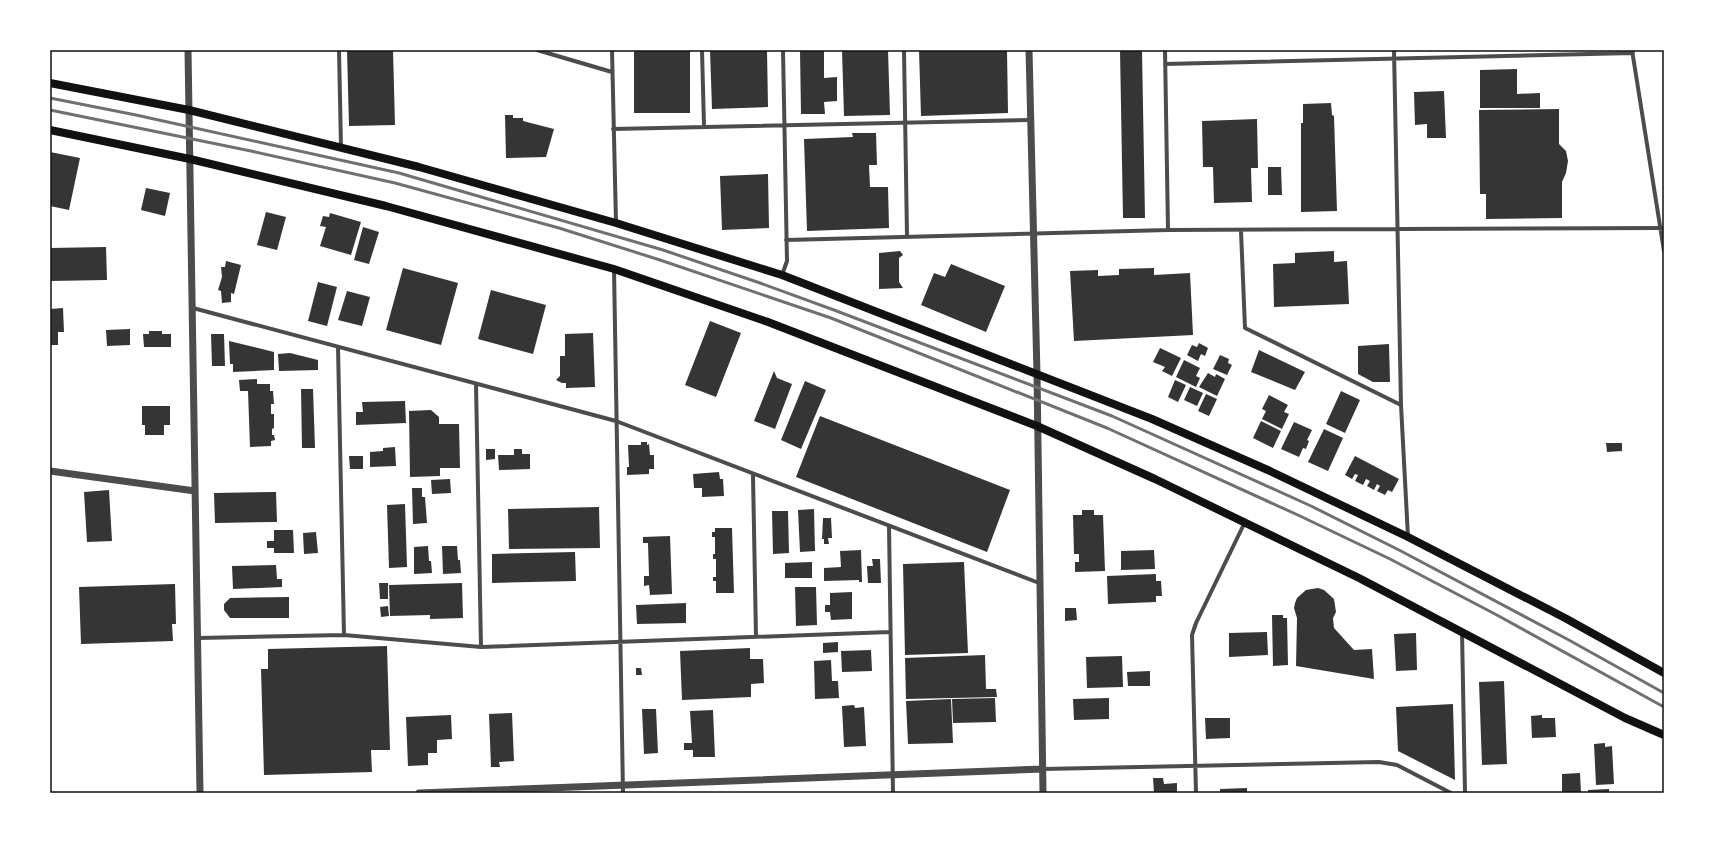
<svg xmlns="http://www.w3.org/2000/svg" width="1714" height="843" font-family="'Alegreya Sans',sans-serif">
  <rect width="100%" height="100%" fill="#fff"/>
  <!-- building -->
  <path fill="#353535" d="M 347,50 L 393,50 L 395,125 L 349,126 Z
    M 634,50 L 690,50 L 690,113 L 634,113 Z
    M 710,50 L 767,50 L 768,107 L 712,109 Z
    M 800,50 L 824,50 L 824,78 L 837,77 L 837,101 L 824,102 L 825,114 L 801,114 Z
    M 842,50 L 888,50 L 890,115 L 844,116 Z
    M 919,50 L 1007,50 L 1008,113 L 921,116 Z
    M 1120,50 L 1142,50 L 1145,218 L 1123,218 Z
    M 1517,69 L 1517,94 L 1540,93 L 1540,108 L 1480,108 L 1480,70 Z
    M 1444,91 L 1446,138 L 1427,138 L 1427,124 L 1415,125 L 1414,92 Z
    M 1331,103 L 1332,115 L 1334,116 L 1337,211 L 1301,212 L 1301,123 L 1303,123 L 1303,104 Z
    M 1559,109 L 1559,144 L 1566,151 L 1568,161 L 1566,173 L 1562,182 L 1562,218 L 1486,219 L 1486,194 L 1480,194 L 1479,110 Z
    M 505,115 L 513,115 L 513,118 L 523,118 L 523,121 L 554,129 L 546,157 L 506,158 Z
    M 1257,119 L 1258,168 L 1251,168 L 1252,202 L 1214,203 L 1213,167 L 1203,167 L 1202,121 Z
    M 852,133 L 876,133 L 877,165 L 869,165 L 870,187 L 888,187 L 889,228 L 807,231 L 804,139 L 853,137 Z
    M 50,152 L 80,158 L 69,210 L 50,206 Z
    M 1268,167 L 1281,167 L 1282,195 L 1268,195 Z
    M 768,174 L 769,228 L 722,230 L 720,176 Z
    M 146,188 L 170,193 L 165,216 L 141,210 Z
    M 266,212 L 286,217 L 277,250 L 257,245 Z
    M 330,213 L 361,222 L 351,255 L 320,246 L 326,227 L 320,226 L 323,216 L 329,217 Z
    M 363,227 L 379,232 L 369,264 L 354,260 Z
    M 106,247 L 107,280 L 50,281 L 50,248 Z
    M 900,251 L 903,255 L 899,258 L 899,282 L 903,288 L 879,289 L 879,253 Z
    M 1334,251 L 1334,262 L 1347,261 L 1349,304 L 1274,307 L 1273,264 L 1295,263 L 1295,253 Z
    M 226,261 L 241,265 L 234,294 L 231,293 L 231,302 L 222,303 L 221,291 L 218,290 L 222,277 L 221,267 L 225,267 Z
    M 951,264 L 1005,286 L 986,332 L 921,305 L 934,273 L 945,277 Z
    M 403,268 L 458,283 L 441,345 L 386,330 Z
    M 1154,268 L 1154,275 L 1190,273 L 1193,335 L 1074,341 L 1070,271 L 1098,270 L 1098,276 L 1119,275 L 1119,269 Z
    M 318,282 L 337,287 L 327,326 L 308,321 Z
    M 491,290 L 546,305 L 533,354 L 478,339 Z
    M 347,291 L 370,297 L 362,326 L 338,320 Z
    M 63,308 L 64,332 L 58,332 L 58,345 L 50,345 L 50,309 Z
    M 710,321 L 741,333 L 716,397 L 685,385 Z
    M 130,329 L 130,345 L 107,346 L 106,330 Z
    M 149,331 L 162,331 L 162,334 L 171,334 L 171,347 L 144,347 L 143,334 L 149,334 Z
    M 593,333 L 595,387 L 566,388 L 566,383 L 562,383 L 556,380 L 560,376 L 560,356 L 565,356 L 565,334 Z
    M 211,334 L 224,334 L 225,366 L 212,366 Z
    M 229,341 L 274,352 L 274,370 L 233,372 L 233,364 L 230,364 Z
    M 1199,343 L 1208,348 L 1205,356 L 1201,354 L 1198,361 L 1187,355 L 1192,345 L 1197,347 Z
    M 1389,344 L 1390,382 L 1373,382 L 1358,374 L 1358,346 Z
    M 1160,348 L 1181,358 L 1172,376 L 1162,371 L 1165,367 L 1153,362 Z
    M 1259,350 L 1305,372 L 1295,390 L 1251,372 Z
    M 290,353 L 318,360 L 318,370 L 279,371 L 278,354 Z
    M 1220,355 L 1229,359 L 1228,363 L 1232,365 L 1227,375 L 1213,369 Z
    M 1184,360 L 1200,368 L 1196,376 L 1200,378 L 1196,387 L 1176,377 Z
    M 774,371 L 777,378 L 792,384 L 775,429 L 754,421 Z
    M 1208,373 L 1215,377 L 1216,374 L 1225,379 L 1217,396 L 1199,387 Z
    M 257,379 L 257,384 L 270,384 L 270,391 L 273,391 L 274,404 L 271,404 L 271,414 L 274,414 L 274,428 L 272,429 L 272,435 L 274,435 L 275,440 L 271,441 L 271,446 L 250,447 L 248,391 L 240,391 L 239,380 Z
    M 1175,380 L 1186,385 L 1178,402 L 1168,397 Z
    M 805,381 L 826,390 L 801,449 L 781,440 Z
    M 1190,387 L 1203,393 L 1197,406 L 1184,400 Z
    M 301,389 L 313,389 L 315,448 L 302,448 Z
    M 1341,391 L 1360,400 L 1345,433 L 1326,424 Z
    M 1206,394 L 1217,399 L 1209,416 L 1198,411 Z
    M 1269,395 L 1288,405 L 1284,412 L 1289,414 L 1282,429 L 1262,419 L 1266,411 L 1262,409 Z
    M 405,401 L 406,423 L 356,425 L 356,412 L 363,412 L 362,402 Z
    M 142,406 L 170,406 L 170,425 L 164,425 L 164,435 L 145,435 L 145,425 L 142,425 Z
    M 431,410 L 439,417 L 439,424 L 459,424 L 460,468 L 440,468 L 440,476 L 410,477 L 409,411 Z
    M 820,416 L 1010,490 L 987,552 L 796,477 Z
    M 1261,421 L 1281,431 L 1273,448 L 1253,438 Z
    M 1294,422 L 1312,430 L 1307,440 L 1309,441 L 1306,449 L 1303,448 L 1299,457 L 1281,449 Z
    M 1324,429 L 1343,438 L 1328,471 L 1308,462 Z
    M 641,442 L 647,442 L 647,445 L 649,444 L 650,455 L 654,455 L 654,469 L 649,469 L 649,474 L 627,475 L 627,467 L 629,467 L 628,445 L 641,445 Z
    M 1606,443 L 1622,443 L 1622,451 L 1607,452 Z
    M 395,447 L 396,466 L 370,467 L 370,452 L 383,451 L 383,448 Z
    M 486,449 L 495,449 L 495,459 L 486,460 Z
    M 514,449 L 522,449 L 522,454 L 530,454 L 530,469 L 499,470 L 498,455 L 514,455 Z
    M 349,456 L 363,456 L 363,469 L 350,469 Z
    M 1355,456 L 1399,479 L 1392,492 L 1388,490 L 1385,495 L 1377,491 L 1380,486 L 1377,484 L 1374,490 L 1367,486 L 1370,481 L 1366,479 L 1363,485 L 1355,481 L 1358,475 L 1355,474 L 1352,479 L 1345,475 Z
    M 719,472 L 720,479 L 723,479 L 724,496 L 702,497 L 702,488 L 694,488 L 693,474 Z
    M 450,479 L 451,493 L 432,494 L 431,480 Z
    M 412,488 L 422,488 L 422,497 L 425,497 L 427,523 L 413,524 Z
    M 109,490 L 112,541 L 87,542 L 84,492 Z
    M 276,492 L 277,522 L 215,523 L 214,493 Z
    M 405,504 L 407,567 L 389,568 L 387,505 Z
    M 599,507 L 600,548 L 509,549 L 508,509 Z
    M 814,509 L 815,551 L 800,552 L 798,510 Z
    M 1082,510 L 1094,510 L 1094,515 L 1103,515 L 1105,571 L 1075,572 L 1075,562 L 1079,562 L 1079,554 L 1074,554 L 1073,515 L 1082,515 Z
    M 772,511 L 788,511 L 789,553 L 773,554 Z
    M 823,518 L 831,518 L 832,538 L 828,538 L 829,544 L 824,544 L 824,539 L 822,539 Z
    M 715,528 L 732,528 L 734,593 L 716,593 L 716,581 L 713,581 L 713,577 L 716,577 L 716,559 L 713,559 L 713,554 L 715,554 L 715,537 L 712,537 L 712,532 L 715,532 Z
    M 274,530 L 293,530 L 294,553 L 274,553 L 274,548 L 267,548 L 267,541 L 274,541 Z
    M 316,532 L 318,553 L 304,554 L 303,533 Z
    M 670,536 L 672,594 L 650,595 L 649,585 L 644,586 L 644,576 L 649,576 L 648,543 L 643,543 L 643,537 Z
    M 428,546 L 429,561 L 431,561 L 432,573 L 414,574 L 414,547 Z
    M 442,546 L 457,546 L 458,560 L 460,560 L 461,573 L 443,574 Z
    M 861,550 L 862,582 L 859,582 L 859,580 L 824,581 L 824,568 L 841,567 L 840,551 Z
    M 1154,550 L 1155,569 L 1121,570 L 1121,551 Z
    M 575,552 L 576,581 L 492,583 L 492,554 Z
    M 872,559 L 880,559 L 881,583 L 868,583 L 867,566 L 873,566 Z
    M 812,562 L 812,578 L 785,578 L 785,563 Z
    M 964,562 L 968,653 L 905,655 L 903,564 Z
    M 276,565 L 277,579 L 282,579 L 282,587 L 233,589 L 232,566 Z
    M 1156,574 L 1156,581 L 1161,581 L 1162,596 L 1156,596 L 1156,602 L 1108,604 L 1107,576 Z
    M 379,583 L 388,583 L 388,599 L 380,599 Z
    M 462,583 L 463,618 L 430,619 L 430,615 L 390,616 L 389,585 Z
    M 175,584 L 176,624 L 172,624 L 173,641 L 81,644 L 79,587 Z
    M 795,587 L 816,587 L 817,625 L 796,626 Z
    M 1318,588 L 1324,590 L 1334,599 L 1336,612 L 1333,618 L 1334,628 L 1354,650 L 1372,649 L 1374,679 L 1296,666 L 1297,618 L 1294,608 L 1295,603 L 1297,598 L 1306,590 Z
    M 852,592 L 852,619 L 831,620 L 830,612 L 825,612 L 825,605 L 830,605 L 830,593 Z
    M 289,597 L 289,618 L 230,618 L 224,610 L 224,604 L 230,598 Z
    M 686,603 L 686,623 L 637,624 L 636,605 Z
    M 388,606 L 389,616 L 381,617 L 380,607 Z
    M 1065,608 L 1076,608 L 1077,620 L 1065,621 Z
    M 1272,615 L 1283,615 L 1283,618 L 1287,618 L 1288,665 L 1273,666 Z
    M 1267,632 L 1268,655 L 1229,657 L 1229,633 Z
    M 1416,633 L 1417,670 L 1396,671 L 1394,634 Z
    M 838,642 L 838,652 L 823,653 L 823,643 Z
    M 387,646 L 390,750 L 371,750 L 372,772 L 264,775 L 261,669 L 268,669 L 268,649 Z
    M 750,648 L 750,659 L 763,659 L 764,683 L 751,684 L 751,697 L 682,700 L 680,651 Z
    M 871,650 L 872,671 L 842,672 L 841,651 Z
    M 985,655 L 986,689 L 996,689 L 997,697 L 906,699 L 905,658 Z
    M 1122,656 L 1123,687 L 1087,688 L 1086,657 Z
    M 831,660 L 832,681 L 838,681 L 839,698 L 815,699 L 814,661 Z
    M 636,668 L 641,668 L 642,675 L 636,675 Z
    M 1150,671 L 1150,686 L 1128,686 L 1127,672 Z
    M 1504,681 L 1507,764 L 1482,765 L 1479,682 Z
    M 995,698 L 996,722 L 953,723 L 952,699 Z
    M 1109,698 L 1109,719 L 1074,720 L 1073,699 Z
    M 951,699 L 953,743 L 908,744 L 906,701 Z
    M 1453,704 L 1455,780 L 1398,751 L 1396,707 Z
    M 854,705 L 855,708 L 864,707 L 866,746 L 844,747 L 842,706 Z
    M 642,709 L 656,709 L 658,753 L 644,754 Z
    M 713,710 L 715,757 L 693,757 L 693,750 L 684,750 L 684,743 L 692,743 L 690,711 Z
    M 512,713 L 514,761 L 499,762 L 500,767 L 491,767 L 489,714 Z
    M 451,715 L 452,739 L 437,740 L 437,753 L 428,753 L 428,765 L 408,766 L 406,717 Z
    M 1542,715 L 1542,718 L 1555,718 L 1556,737 L 1532,738 L 1531,716 Z
    M 1205,718 L 1230,718 L 1230,738 L 1206,739 Z
    M 1605,743 L 1605,747 L 1612,746 L 1614,784 L 1596,785 L 1594,744 Z
    M 1580,773 L 1581,793 L 1562,793 L 1562,774 Z
    M 1153,778 L 1163,778 L 1164,784 L 1177,783 L 1177,793 L 1154,793 Z
    M 1247,788 L 1247,793 L 1220,793 L 1220,789 Z
    M 1609,789 L 1609,793 L 1588,793 L 1588,790 Z"/>
  <g fill="none" stroke-linecap="round" stroke-linejoin="round">
    <!-- minor -->
    <path stroke="#4c4c4c" stroke-width="4" d="M 339,50 L 341,147
      M 537,50 L 612,72
      M 612,50 L 616,223
      M 702,50 L 704,126
      M 904,50 L 907,236
      M 1165,50 L 1168,230
      M 1394,50 L 1401,405 L 1408,537
      M 1632,50 L 1664,251
      M 1165,64 L 1633,53
      M 613,129 L 1030,120
      M 1241,231 L 1245,328 L 1401,405
      M 786,240 L 1168,230 L 1664,228
      M 614,269 L 623,793
      M 782,275 L 787,261 L 783,50
      M 193,308 L 616,421 L 1039,583
      M 338,347 L 344,635
      M 476,384 L 481,647
      M 753,475 L 756,637
      M 889,526 L 893,793
      M 1462,631 L 1465,793
      M 199,638 L 344,635 L 481,647 L 890,632
      M 1043,769 L 1379,762 L 1397,765 L 1451,793
      M 1196,793 L 1192,635 L 1196,623 L 1245,522"/>
    <!-- tertiary -->
    <path stroke="#4c4c4c" stroke-width="7" d="M 188,50 L 200,793
      M 1029,50 L 1037,374 L 1043,793
      M 50,471 L 195,491
      M 419,793 L 1043,769"/>
    <!-- secondary -->
    <path stroke="#111" stroke-width="8" d="M 50,83 L 189,110 L 419,167 L 616,223 L 782,275 L 1152,419 L 1270,471 L 1408,537 L 1565,618 L 1664,673
      M 50,130 L 190,159 L 386,206 L 614,269 L 768,322 L 1037,426 L 1155,479 L 1359,578 L 1625,718 L 1664,735"/>
    <!-- rail -->
    <path stroke="#707070" stroke-width="3" d="M 50,98 L 136,115 L 399,173 L 663,250 L 760,283 L 834,310 L 1112,416 L 1311,506 L 1399,550 L 1567,639 L 1664,693
      M 50,110 L 251,151 L 395,183 L 559,228 L 660,260 L 831,318 L 1107,428 L 1300,516 L 1390,559 L 1495,614 L 1664,707"/>
  </g>
  <!-- border -->
  <rect width="1714" height="843" fill="none" stroke="#ffffff" stroke-width="102"/>
  <rect x="51" y="51" width="1612" height="741" fill="none" stroke="#111" stroke-width="1.5"/>
</svg>
